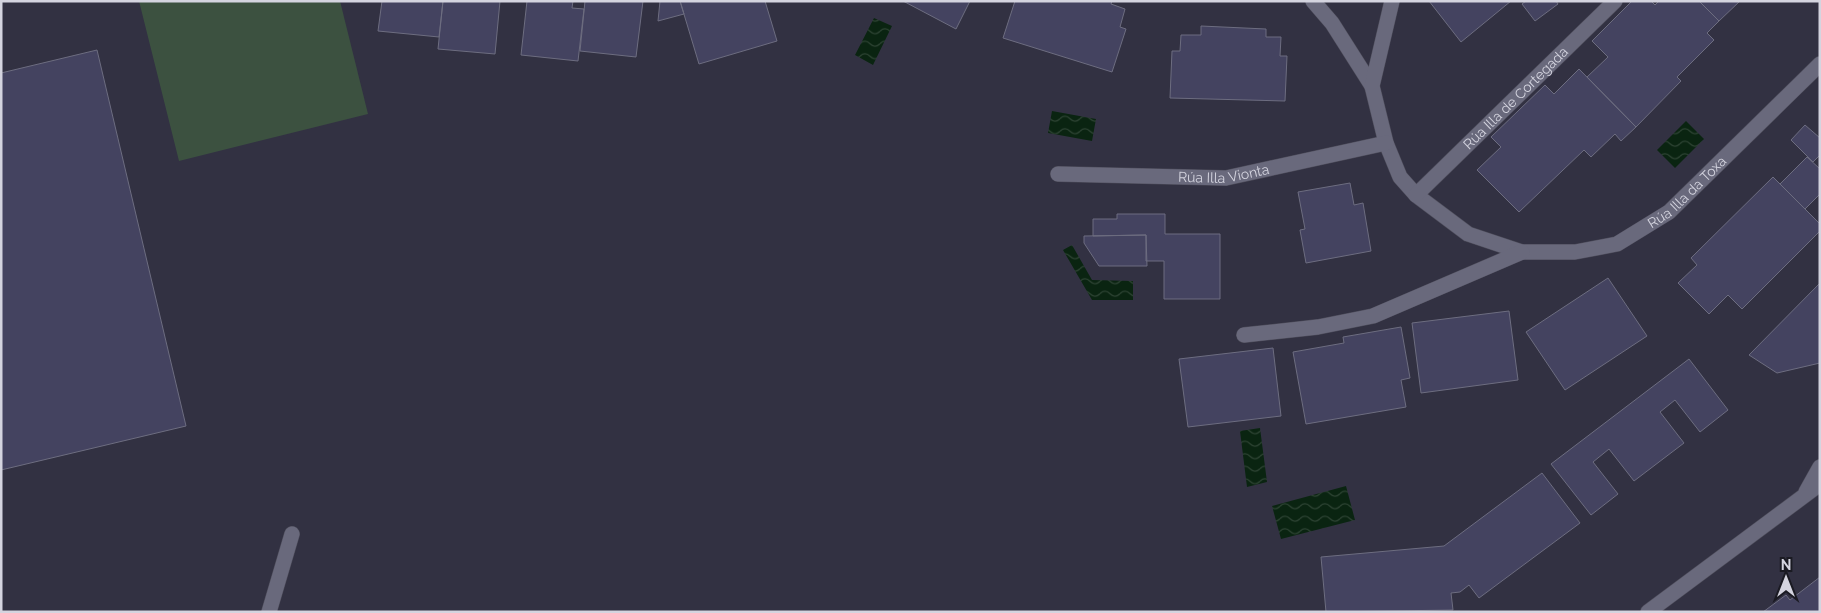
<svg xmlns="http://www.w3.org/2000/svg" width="1821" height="613" font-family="Raleway,sans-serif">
  <defs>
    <pattern id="water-waves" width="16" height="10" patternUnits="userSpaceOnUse" patternTransform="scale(1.25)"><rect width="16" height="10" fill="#0a2411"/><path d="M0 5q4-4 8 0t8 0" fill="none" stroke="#2d4333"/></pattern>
  </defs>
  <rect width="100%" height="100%" fill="#323142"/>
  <!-- pitch -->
  <path fill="#3c5140" d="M 139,1 L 340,1 L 368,114 L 179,161 Z"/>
  <!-- water -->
  <path fill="url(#water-waves)" d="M 874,18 L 892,26 L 873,65 L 855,55 Z
    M 1052,111 L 1096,119 L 1092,141 L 1048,133 Z
    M 1686,121 L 1704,139 L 1675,168 L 1657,150 Z
    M 1072,245 L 1092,280 L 1133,281 L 1133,300 L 1092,300 L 1063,250 Z
    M 1260,428 L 1267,482 L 1247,487 L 1240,431 Z
    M 1346,486 L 1355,520 L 1281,539 L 1272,506 Z"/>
  <!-- building -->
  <path fill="#444360" stroke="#6d6d80" d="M 382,1 L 443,1 L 439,37 L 378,31 Z
    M 443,1 L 500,1 L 495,54 L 438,49 Z
    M 527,1 L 573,1 L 572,8 L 584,9 L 578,61 L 521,55 Z
    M 585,1 L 643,1 L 636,57 L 580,51 Z
    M 660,1 L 680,1 L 684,14 L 658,21 Z
    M 680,1 L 765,1 L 777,41 L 699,64 Z
    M 903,1 L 970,1 L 956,29 Z
    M 1015,1 L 1112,1 L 1111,4 L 1125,9 L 1120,27 L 1126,29 L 1112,72 L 1003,38 Z
    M 1429,1 L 1511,1 L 1461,42 Z
    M 1526,1 L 1556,1 L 1558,4 L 1535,21 L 1522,4 Z
    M 1632,1 L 1651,1 L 1655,5 L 1659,1 L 1699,1 L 1719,21 L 1707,33 L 1714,40 L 1677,77 L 1681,81 L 1636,127 L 1587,77 L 1608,57 L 1592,41 Z
    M 1699,1 L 1740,1 L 1719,21 Z
    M 1201,26 L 1266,29 L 1266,37 L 1281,37 L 1280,56 L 1287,56 L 1285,101 L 1170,98 L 1172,51 L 1180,51 L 1181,35 L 1201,35 Z
    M 97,50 L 186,426 L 1,470 L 1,73 Z
    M 1579,69 L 1636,127 L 1621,141 L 1615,134 L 1591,157 L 1584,150 L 1519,212 L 1477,170 L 1501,147 L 1491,137 L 1545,85 L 1554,94 Z
    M 1805,125 L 1820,138 L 1820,155 L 1813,162 L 1791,140 Z
    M 1807,157 L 1820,169 L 1820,194 L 1805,209 L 1780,184 Z
    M 1773,177 L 1820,224 L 1820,231 L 1742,309 L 1728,295 L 1709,314 L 1678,283 L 1697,265 L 1691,258 Z
    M 1350,183 L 1354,205 L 1363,203 L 1371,251 L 1306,263 L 1300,230 L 1305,229 L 1298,192 Z
    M 1117,214 L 1165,214 L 1165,234 L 1220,234 L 1220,299 L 1164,299 L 1164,261 L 1146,261 L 1146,235 L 1093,236 L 1093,219 L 1117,219 Z
    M 1146,235 L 1147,266 L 1099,266 L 1084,243 L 1084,236 Z
    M 1608,278 L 1647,336 L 1565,390 L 1526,332 Z
    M 1820,283 L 1820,363 L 1777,373 L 1749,355 Z
    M 1509,311 L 1518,380 L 1421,393 L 1412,323 Z
    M 1401,327 L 1410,378 L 1401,380 L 1406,407 L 1306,424 L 1293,352 L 1344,343 L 1343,337 Z
    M 1273,348 L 1281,416 L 1188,427 L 1179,359 Z
    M 1689,359 L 1728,410 L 1700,432 L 1675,400 L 1660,412 L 1684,443 L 1634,481 L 1609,449 L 1593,462 L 1618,494 L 1591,515 L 1551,464 Z
    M 1542,473 L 1580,523 L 1479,598 L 1469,585 L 1460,592 L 1451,593 L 1453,610 L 1326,612 L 1321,557 L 1444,546 Z
    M 1820,577 L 1820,612 L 1763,612 L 1786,595 L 1790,600 Z"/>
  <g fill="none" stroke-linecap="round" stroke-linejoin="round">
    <!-- street casing -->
    <g stroke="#4e4d5b" stroke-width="16">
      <g id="street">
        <path d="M 1313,1 L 1332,23 L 1372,86"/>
        <path id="s1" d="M 1392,1 L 1372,86 L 1386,143 L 1400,177 L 1416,195 L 1468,234 L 1522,252 L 1575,252 L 1617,244 L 1669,212 L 1820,64"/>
        <path id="s2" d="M 1058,174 L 1226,178 L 1386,143"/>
        <path id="s3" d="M 1416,195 L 1615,1"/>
        <path d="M 1244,335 L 1318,327 L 1373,316 L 1522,252"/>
        <path d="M 269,612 L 292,534"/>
      </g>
    </g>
    <!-- secondary casing -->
    <g stroke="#4e4d5b" stroke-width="16">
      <path id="secondary" d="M 1806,492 L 1820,467
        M 1648,612 L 1820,484"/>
    </g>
    <!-- street -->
    <use href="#street" stroke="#69697c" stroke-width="15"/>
    <!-- secondary -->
    <use href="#secondary" stroke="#69697c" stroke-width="15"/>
  </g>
  <g text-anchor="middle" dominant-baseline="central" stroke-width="5" stroke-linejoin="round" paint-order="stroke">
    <!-- street labels -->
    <g font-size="14" fill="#d4d4df" stroke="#1a1a22">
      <text stroke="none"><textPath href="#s3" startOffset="139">Rúa Illa de Cortegada</textPath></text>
      <text stroke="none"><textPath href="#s2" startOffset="166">Rúa Illa Vionta</textPath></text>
      <text stroke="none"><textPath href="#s1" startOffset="512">Rúa Illa da Toxa</textPath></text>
    </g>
  </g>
  <!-- border -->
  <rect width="1821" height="613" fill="none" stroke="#d4d4df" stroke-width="5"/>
  <!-- north arrow -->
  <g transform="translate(1786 578)" stroke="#1a1a22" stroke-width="4" paint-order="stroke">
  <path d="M0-4L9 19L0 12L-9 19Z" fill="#d4d4df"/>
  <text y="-8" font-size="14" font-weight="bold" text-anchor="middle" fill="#d4d4df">N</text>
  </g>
</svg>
